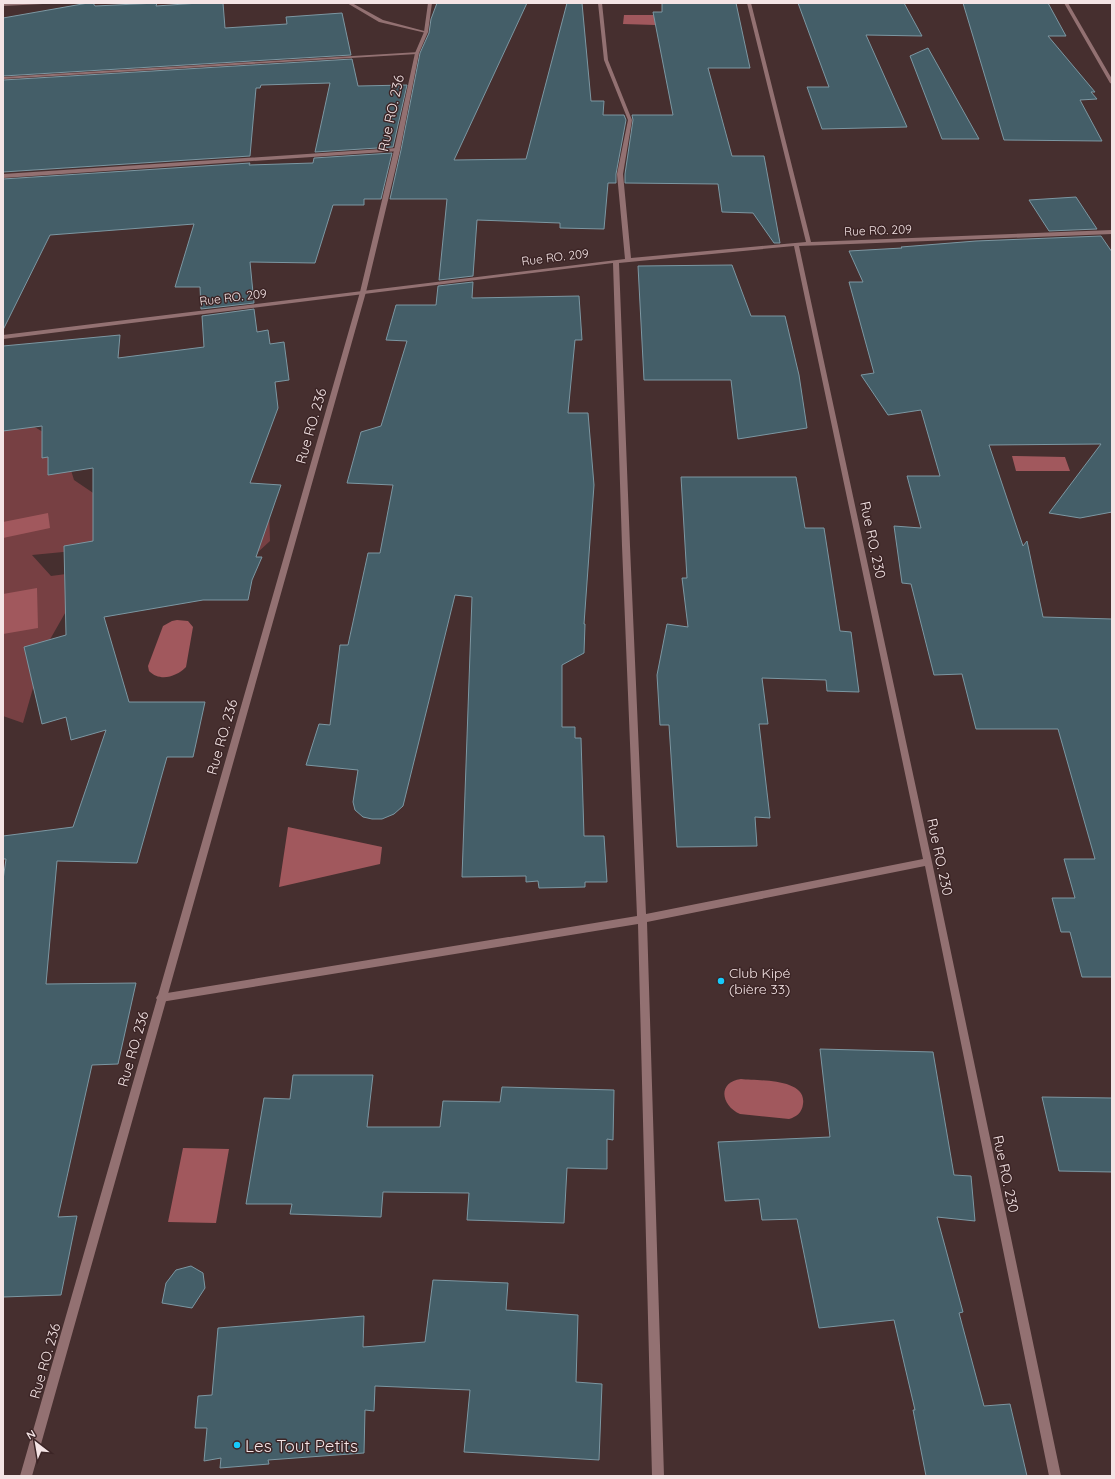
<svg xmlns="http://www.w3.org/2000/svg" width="1115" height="1479" font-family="Quicksand,sans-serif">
  <rect width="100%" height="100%" fill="#462f2f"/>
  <!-- green -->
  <path fill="#774043" d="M 23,420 L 63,444 L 74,480 L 105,501 L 269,507 L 270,541 L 219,588 L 84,550 L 32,555 L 51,576 L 89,571 L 44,650 L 23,723 L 3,716 L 3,425 Z"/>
  <!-- water -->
  <path fill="#a1585d" d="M 624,15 L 655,15 L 655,25 L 623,24 Z
    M 1012,456 L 1065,457 L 1070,471 L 1016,471 Z
    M 48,513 L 50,528 L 3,538 L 3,522 Z
    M 37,588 L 38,628 L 3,634 L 3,594 Z
    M 177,620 L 188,621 L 193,627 L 186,667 C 176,677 160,682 149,671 L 148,666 L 163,626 L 172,621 Z
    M 288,827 L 382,847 L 380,864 L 279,887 Z
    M 741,1079 C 758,1081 807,1078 803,1104 C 802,1113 796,1117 789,1119 L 740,1114 C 721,1106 717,1082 741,1079 Z
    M 183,1148 L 229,1149 L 216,1223 L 168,1222 Z"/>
  <!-- building -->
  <path fill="#445e68" stroke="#7c97a2" d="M 88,3 L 93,3 L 95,6 L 157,3 L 156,6 L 199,3 L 223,3 L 225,28 L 287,24 L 286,17 L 342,13 L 351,55 L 3,76 L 3,18 Z
    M 437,3 L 527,3 L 454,160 L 526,159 L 567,3 L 582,3 L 591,101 L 604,101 L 603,115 L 624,115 L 626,120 L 616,174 L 616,183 L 608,183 L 604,229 L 560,228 L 560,223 L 477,220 L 473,276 L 439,280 L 447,199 L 390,199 L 401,150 L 420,53 L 429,33 L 431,19 Z
    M 662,3 L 736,3 L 750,68 L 708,68 L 732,156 L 764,156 L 780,243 L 774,243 L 753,213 L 722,212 L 718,184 L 625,183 L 625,174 L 633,120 L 632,115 L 673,115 L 653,12 L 662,12 Z
    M 798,3 L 904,3 L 922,36 L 866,35 L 907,127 L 822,129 L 807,87 L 829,87 Z
    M 963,3 L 1048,3 L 1066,36 L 1048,36 L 1095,92 L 1091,92 L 1097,99 L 1080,100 L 1102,141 L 1004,140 Z
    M 928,48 L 979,139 L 942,139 L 910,56 Z
    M 352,59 L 358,86 L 407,85 L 393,147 L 315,152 L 330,83 L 261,85 L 260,88 L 256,88 L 250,156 L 3,172 L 3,80 Z
    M 392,153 L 381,199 L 364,199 L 364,205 L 333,205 L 315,263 L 250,262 L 254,303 L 201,309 L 200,287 L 175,287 L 194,224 L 50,235 L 3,330 L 3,179 L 250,163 L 249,165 L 313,163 L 314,158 Z
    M 1076,197 L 1097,229 L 1049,231 L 1029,200 Z
    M 1101,236 L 1112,252 L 1112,512 L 1080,518 L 1049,513 L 1101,444 L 989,445 L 1023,546 L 1027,541 L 1043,617 L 1112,619 L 1112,977 L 1082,977 L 1070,932 L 1061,932 L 1052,898 L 1075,898 L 1064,859 L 1095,859 L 1058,729 L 976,729 L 962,674 L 934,675 L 911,584 L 902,583 L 894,526 L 921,528 L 907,476 L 940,476 L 921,410 L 888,415 L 861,375 L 874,373 L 849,282 L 863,282 L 849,251 L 902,248 L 901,247 L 976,241 Z
    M 732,265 L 751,316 L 785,316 L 799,375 L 807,428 L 738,439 L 731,380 L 644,380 L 638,266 Z
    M 473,282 L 472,298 L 579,296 L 582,340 L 575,340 L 568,413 L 588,413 L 594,485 L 584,624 L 585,624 L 584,653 L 562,665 L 562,727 L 575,727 L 575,738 L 581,738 L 584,836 L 604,836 L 607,882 L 585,882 L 585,887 L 539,888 L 538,881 L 526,882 L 526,876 L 462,877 L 472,597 L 455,595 L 403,806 L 394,814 L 382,819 L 372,819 L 363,817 L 355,810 L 353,802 L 358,770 L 306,765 L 319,724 L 330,725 L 340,645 L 348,645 L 368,553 L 380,553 L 393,485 L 347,483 L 361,432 L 381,426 L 407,341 L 386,340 L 396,305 L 436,305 L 438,286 Z
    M 254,309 L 257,332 L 268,330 L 270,344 L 284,342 L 289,380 L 275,382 L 278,408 L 250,483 L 281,485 L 256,557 L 262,557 L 252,580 L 248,600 L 203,600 L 104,617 L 129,702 L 205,702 L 193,757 L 167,757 L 137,863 L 57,861 L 46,984 L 136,983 L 118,1064 L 92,1065 L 58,1217 L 77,1216 L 61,1295 L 3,1297 L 3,880 L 6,859 L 3,859 L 3,836 L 73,827 L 106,730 L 71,740 L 66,717 L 42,724 L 24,647 L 66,635 L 64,546 L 93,541 L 93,468 L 48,475 L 48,457 L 42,458 L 42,426 L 3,431 L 3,346 L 120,335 L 118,358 L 204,347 L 202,316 Z
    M 681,477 L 796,477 L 805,528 L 824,528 L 840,631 L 851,632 L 859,692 L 827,691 L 826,680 L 762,678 L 768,724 L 759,724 L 770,818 L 755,817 L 757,846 L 677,847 L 669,725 L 660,725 L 657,675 L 667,624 L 688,627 L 682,578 L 687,578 Z
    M 820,1049 L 933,1052 L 954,1175 L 971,1176 L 975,1221 L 937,1217 L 963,1312 L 959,1313 L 984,1406 L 1010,1404 L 1027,1476 L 926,1476 L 913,1410 L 915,1410 L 894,1320 L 819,1328 L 797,1219 L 762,1220 L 759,1199 L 725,1201 L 718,1142 L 830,1137 Z
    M 293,1075 L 373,1075 L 367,1127 L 440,1127 L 443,1101 L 500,1102 L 502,1087 L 614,1090 L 613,1140 L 607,1139 L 607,1169 L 567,1168 L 564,1223 L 467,1220 L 469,1193 L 383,1192 L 381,1217 L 290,1214 L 292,1204 L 246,1204 L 264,1098 L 290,1099 Z
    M 1042,1097 L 1112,1098 L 1112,1172 L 1059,1171 Z
    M 191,1266 L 203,1273 L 205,1288 L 192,1308 L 162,1303 L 166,1283 L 176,1270 Z
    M 433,1280 L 508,1283 L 506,1310 L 578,1315 L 576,1382 L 602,1384 L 599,1460 L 464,1452 L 470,1390 L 375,1386 L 374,1411 L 365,1410 L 364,1453 L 268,1460 L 269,1464 L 220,1468 L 221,1458 L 204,1461 L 207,1428 L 195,1428 L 198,1396 L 212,1395 L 218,1328 L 364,1316 L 363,1347 L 425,1342 Z"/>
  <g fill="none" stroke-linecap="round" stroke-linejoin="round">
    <!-- minor -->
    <path fill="#937172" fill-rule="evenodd" d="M 45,3 L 43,4 L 3,6 L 3,4 Z
      M 347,3 L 352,3 L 383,20 L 428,32 L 426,33 L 379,22 Z
      M 598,3 L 602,3 L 608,60 L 632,120 L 623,174 L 631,258 L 806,242 L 747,3 L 751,3 L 811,242 L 1112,230 L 1112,234 L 799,246 L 932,862 L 1061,1476 L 1049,1476 L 925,866 L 647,922 L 664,1476 L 652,1476 L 638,924 L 161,1002 L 158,1001 L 156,998 L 158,995 L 161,994 L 637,916 L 622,546 L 613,263 L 3,339 L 3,335 L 625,259 L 617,174 L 628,120 L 604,60 ZM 794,246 L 923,859 L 646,914 L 630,546 L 619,263 Z
      M 419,52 L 419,53 L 417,54 L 3,79 L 3,77 Z
      M 397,148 L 399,149 L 399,151 L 3,178 L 3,174 Z"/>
    <!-- tertiary -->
    <path fill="#937172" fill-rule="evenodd" d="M 428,3 L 432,3 L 428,32 L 419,53 L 400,150 L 366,292 L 32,1476 L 20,1476 L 360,292 L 394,150 L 415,53 L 424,32 Z
      M 1064,3 L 1068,3 L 1112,79 L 1112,84 L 1110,83 Z"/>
  </g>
  <!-- markers -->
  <g fill="#16cafb" stroke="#3c2526" stroke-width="1.5">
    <circle cx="721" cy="981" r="4"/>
    <circle cx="237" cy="1445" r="4"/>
  </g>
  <g text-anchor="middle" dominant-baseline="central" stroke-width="3" stroke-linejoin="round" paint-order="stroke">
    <!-- far-street labels -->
    <g font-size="12" fill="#f4e4e5" stroke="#3c2526">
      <text transform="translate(878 230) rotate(-2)">Rue RO. 209</text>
      <text transform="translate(555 257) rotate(-7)">Rue RO. 209</text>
      <text transform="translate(233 297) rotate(-7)">Rue RO. 209</text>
    </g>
    <!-- street labels -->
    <g font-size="14" fill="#f4e4e5" stroke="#3c2526">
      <text transform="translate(391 113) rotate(-78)">Rue RO. 236</text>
      <text transform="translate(311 426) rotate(-74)">Rue RO. 236</text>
      <text transform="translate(873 540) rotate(78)">Rue RO. 230</text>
      <text transform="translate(222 737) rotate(-74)">Rue RO. 236</text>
      <text transform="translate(940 857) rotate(78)">Rue RO. 230</text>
      <text transform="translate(133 1049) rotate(-74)">Rue RO. 236</text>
      <text transform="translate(1006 1174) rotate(78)">Rue RO. 230</text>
      <text transform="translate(45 1361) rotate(-74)">Rue RO. 236</text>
    </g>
    <!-- poi labels -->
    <g font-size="14" fill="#f4e4e5" stroke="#3c2526" text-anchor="start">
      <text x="729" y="973">Club Kipé<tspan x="729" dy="16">(bière 33)</tspan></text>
    </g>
    <!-- near-poi labels -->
    <g font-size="17" fill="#f4e4e5" stroke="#3c2526" text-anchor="start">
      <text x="245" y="1445">Les Tout Petits</text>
    </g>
  </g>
  <!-- border -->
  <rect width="1115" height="1479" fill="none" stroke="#f4e4e5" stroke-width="8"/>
  <!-- north arrow -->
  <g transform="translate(36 1443) rotate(329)" stroke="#3c2526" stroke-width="3" paint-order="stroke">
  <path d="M0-3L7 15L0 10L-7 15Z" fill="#f4e4e5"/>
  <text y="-6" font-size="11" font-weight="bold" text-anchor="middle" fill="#f4e4e5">N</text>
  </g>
</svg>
